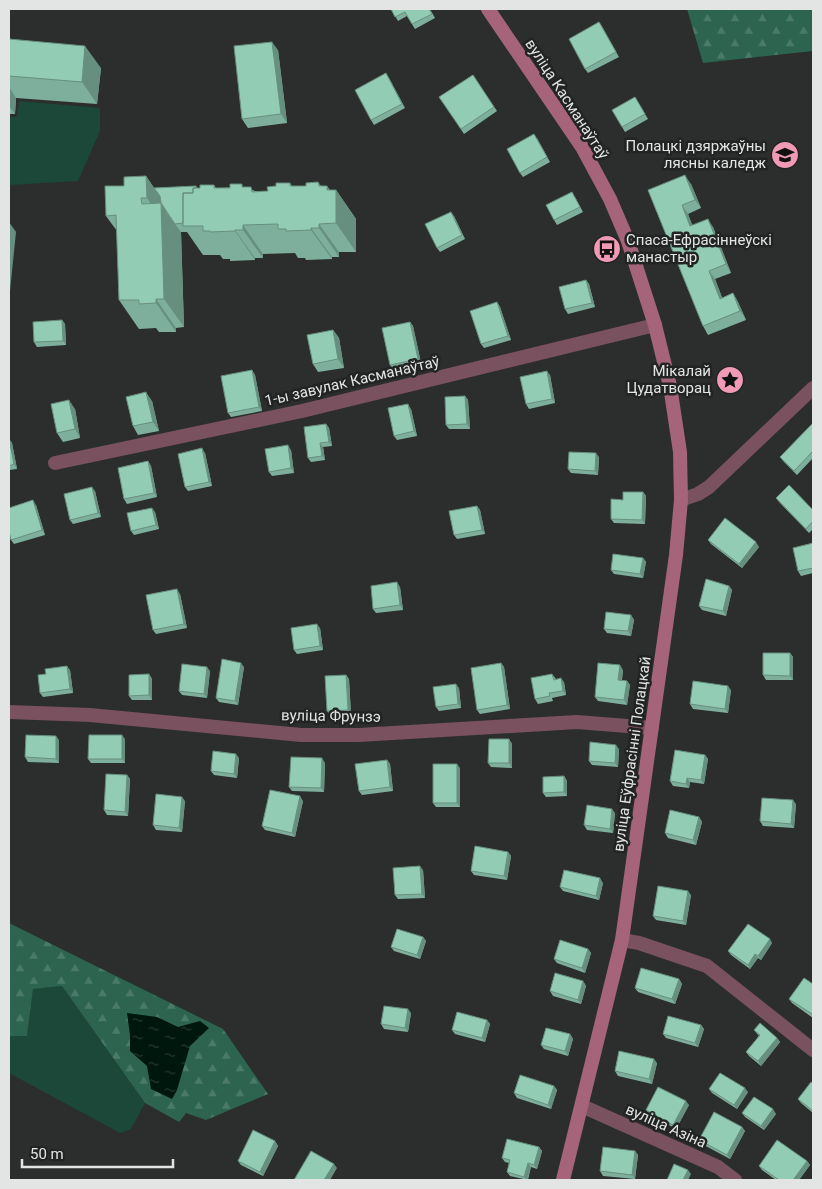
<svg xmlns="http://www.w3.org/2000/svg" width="822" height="1189" font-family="Roboto,sans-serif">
  <defs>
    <pattern id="forest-firs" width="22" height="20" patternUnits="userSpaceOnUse" patternTransform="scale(1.25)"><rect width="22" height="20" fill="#2c6450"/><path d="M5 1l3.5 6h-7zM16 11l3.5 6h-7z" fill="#4a7a69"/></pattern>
    <pattern id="water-ripples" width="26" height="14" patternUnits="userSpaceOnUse" patternTransform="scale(1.25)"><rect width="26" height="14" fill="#00170e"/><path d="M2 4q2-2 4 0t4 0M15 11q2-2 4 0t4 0" fill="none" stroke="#253931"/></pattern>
  </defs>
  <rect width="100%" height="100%" fill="#2b2e2c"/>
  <!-- grass -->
  <path fill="#1b4838" d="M 19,101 L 100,108 L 100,131 L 78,181 L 9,185 L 9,117 L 17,117 Z
    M 62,986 L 145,1103 L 131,1129 L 120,1133 L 9,1073 L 9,1036 L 27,1035 L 33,989 Z"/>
  <!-- forest -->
  <path fill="url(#forest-firs)" d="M 687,9 L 813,9 L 813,51 L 703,63 Z
    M 9,923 L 223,1029 L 268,1094 L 206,1120 L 186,1113 L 179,1122 L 145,1103 L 62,986 L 33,989 L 27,1036 L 9,1036 Z"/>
  <!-- water -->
  <path fill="url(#water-ripples)" d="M 127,1013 L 157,1017 L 178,1027 L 200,1021 L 209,1028 L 190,1046 L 177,1090 L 172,1099 L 151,1089 L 147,1066 L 130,1051 L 130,1035 Z"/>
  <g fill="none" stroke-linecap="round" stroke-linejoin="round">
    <!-- minor -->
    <path stroke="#7a515e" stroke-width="14" d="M 55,463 L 302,411 L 655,325
      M 681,500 L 698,494 L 709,487 L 813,388
      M 9,712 L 90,715 L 301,735 L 359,735 L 577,722 L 652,728
      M 622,940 L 639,943 L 707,966 L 813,1050"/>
    <!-- tertiary -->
    <path stroke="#7a515e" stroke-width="14" d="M 582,1106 L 718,1167 L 735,1180"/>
    <!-- secondary -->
    <path stroke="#a56479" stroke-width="14" d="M 488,9 L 582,147 L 610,199 L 628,241 L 655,325 L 670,386 L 680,452 L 681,500 L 676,555 L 622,940 L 563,1180"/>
  </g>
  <!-- wall -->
  <path fill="#7eaf9c" d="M 391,9 L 430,9 L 435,18 L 415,29 L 407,16 L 398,21 Z
    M 599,22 L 619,57 L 588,73 L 585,69 Z
    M 9,39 L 101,68 L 97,104 L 16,98 L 15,114 L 9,114 Z
    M 278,50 L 287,123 L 248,128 L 242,119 Z
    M 473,75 L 497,111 L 464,134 L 439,97 Z
    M 389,78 L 405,108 L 374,125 L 371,120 Z
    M 635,97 L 648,119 L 625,132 L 622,127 Z
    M 537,138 L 550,162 L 523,177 L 520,173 Z
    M 146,176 L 154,188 L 196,186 L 197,188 L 200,188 L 214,185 L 216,188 L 245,187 L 255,191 L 268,191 L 276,186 L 290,183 L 292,186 L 306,186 L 318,182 L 321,186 L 327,186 L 330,190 L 336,190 L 356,219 L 356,252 L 339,252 L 339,257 L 332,257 L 332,259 L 306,260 L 305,258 L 298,258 L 295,253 L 263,254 L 263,258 L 255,258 L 255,260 L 230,261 L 230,259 L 223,259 L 220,255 L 203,255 L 187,232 L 181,232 L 184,327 L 176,328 L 176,332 L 159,332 L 156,328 L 139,329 L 119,300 L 117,231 L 106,216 L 124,186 Z
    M 691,184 L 701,208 L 688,214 L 692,225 L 713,227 L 731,273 L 715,279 L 722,298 L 733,293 L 738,302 L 746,320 L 708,335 L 703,326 L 648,190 Z
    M 575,197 L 583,212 L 557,225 L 554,220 Z
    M 454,216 L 465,239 L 440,252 L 437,248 Z
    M 586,280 L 589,284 L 595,307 L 568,314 L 565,309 Z
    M 497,302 L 500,307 L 511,340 L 484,348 L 481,344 Z
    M 62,320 L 65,324 L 66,345 L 37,347 L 34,342 Z
    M 410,322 L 413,326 L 421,363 L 393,369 L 390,365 Z
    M 333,330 L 339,338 L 344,368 L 318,372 L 313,364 Z
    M 252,370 L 255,375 L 262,411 L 231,417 L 228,413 Z
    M 550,375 L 555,403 L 529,409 L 526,404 Z
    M 465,396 L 468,400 L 470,429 L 449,429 L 446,425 Z
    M 152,401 L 159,431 L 138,435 L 133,426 Z
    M 75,409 L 80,438 L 63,442 L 57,433 Z
    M 411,409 L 417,436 L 397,440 L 394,436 Z
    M 813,423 L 813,458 L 797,475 L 783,461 L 780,457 Z
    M 326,424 L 329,428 L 332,446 L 323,447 L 325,460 L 311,462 L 308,458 Z
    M 9,439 L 12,443 L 17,469 L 9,470 Z
    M 291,450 L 294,473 L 272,476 L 269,472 Z
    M 205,453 L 212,486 L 188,491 L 185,487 Z
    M 599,457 L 598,475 L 571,473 L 568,469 Z
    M 148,461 L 151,466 L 157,497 L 127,504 L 124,499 Z
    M 95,491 L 101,517 L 73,524 L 70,520 Z
    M 643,492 L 646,496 L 645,524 L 614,523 L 611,519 L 623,500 Z
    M 776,498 L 813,510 L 813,529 L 809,533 L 779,502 Z
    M 36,505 L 45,535 L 14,544 L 11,540 Z
    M 477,506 L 480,510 L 485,534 L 457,539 L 454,535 Z
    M 155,512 L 159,529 L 134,535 L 131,531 Z
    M 708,540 L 759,547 L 742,568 L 711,544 Z
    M 813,544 L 813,573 L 801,576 L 798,571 Z
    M 643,558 L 646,562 L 643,578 L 614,574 L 611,570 Z
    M 729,586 L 732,590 L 726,616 L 702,610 L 699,606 Z
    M 400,587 L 403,610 L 376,613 L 373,609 Z
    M 180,594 L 187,628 L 156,634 L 153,630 Z
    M 631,615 L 634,620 L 631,636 L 607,633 L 604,629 Z
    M 320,628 L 323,650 L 297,654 L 294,650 Z
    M 790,653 L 793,657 L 793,680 L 766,680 L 763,675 Z
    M 501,663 L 504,667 L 510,709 L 480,714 L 477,710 Z
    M 244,667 L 238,705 L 219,702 L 216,698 Z
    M 70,670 L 73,693 L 43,697 L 40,693 Z
    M 623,670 L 622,680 L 627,681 L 630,685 L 627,705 L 598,701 L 595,697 Z
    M 210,671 L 207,698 L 182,695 L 179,691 Z
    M 149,674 L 152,679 L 152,700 L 132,700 L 129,696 Z
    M 552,674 L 556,679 L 564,682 L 566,695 L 552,698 L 553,701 L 538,704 L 535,699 Z
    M 346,675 L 349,679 L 351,714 L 330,715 L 327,711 Z
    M 459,688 L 461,708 L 439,711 L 436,707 Z
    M 731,690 L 728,713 L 693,709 L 690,704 Z
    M 125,739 L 125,763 L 91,763 L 88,759 Z
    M 509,739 L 512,744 L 512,768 L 491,767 L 488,763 Z
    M 59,740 L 59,763 L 28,762 L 25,757 Z
    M 619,749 L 618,767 L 592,765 L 589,761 Z
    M 705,755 L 708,759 L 704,784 L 690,782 L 689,788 L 673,786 L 670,781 Z
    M 239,758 L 237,778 L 214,775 L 211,771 Z
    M 387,760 L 390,764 L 393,791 L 362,795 L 359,791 Z
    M 325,763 L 324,792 L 292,791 L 289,787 Z
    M 460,768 L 460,807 L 436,807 L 433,803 Z
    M 127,775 L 130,779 L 128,816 L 107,815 L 104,810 Z
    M 564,776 L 567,781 L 567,796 L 546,797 L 543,793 Z
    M 185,801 L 182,832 L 156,830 L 153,825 Z
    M 303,801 L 295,837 L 265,830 L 262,826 Z
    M 796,804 L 794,828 L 763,826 L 760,821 Z
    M 615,813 L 613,833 L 587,830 L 584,825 Z
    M 699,817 L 702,822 L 696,845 L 668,838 L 665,833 Z
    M 508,852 L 511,856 L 507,880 L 474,875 L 471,871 Z
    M 423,870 L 425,898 L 398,899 L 395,895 Z
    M 603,883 L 599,900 L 563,891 L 560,887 Z
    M 691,895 L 686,925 L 656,920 L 653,916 Z
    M 423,937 L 426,941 L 420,959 L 394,951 L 391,947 Z
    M 772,943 L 761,960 L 758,958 L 750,969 L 731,955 L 728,951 Z
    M 588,949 L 591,953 L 585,973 L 557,963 L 554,959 Z
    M 679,979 L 682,984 L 675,1004 L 638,992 L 635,988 Z
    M 583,981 L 586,986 L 581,1004 L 553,996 L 550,991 Z
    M 813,984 L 813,1018 L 792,1003 L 789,999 Z
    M 411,1013 L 408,1032 L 384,1029 L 381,1024 Z
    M 487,1020 L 490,1024 L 485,1042 L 455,1034 L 452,1030 Z
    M 701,1025 L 704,1029 L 698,1047 L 666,1038 L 663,1034 Z
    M 754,1030 L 777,1038 L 780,1042 L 761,1066 L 749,1056 L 746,1052 L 759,1036 Z
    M 570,1034 L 573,1039 L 568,1056 L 544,1049 L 541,1045 Z
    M 657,1063 L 652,1084 L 618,1076 L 615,1071 Z
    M 813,1083 L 813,1113 L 801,1103 L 798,1099 Z
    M 554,1086 L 557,1090 L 551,1109 L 517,1098 L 514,1093 Z
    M 709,1089 L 748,1092 L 737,1109 L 712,1093 Z
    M 689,1105 L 676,1129 L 649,1114 L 646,1110 Z
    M 742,1113 L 776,1114 L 764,1130 L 745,1117 Z
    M 742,1127 L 745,1131 L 730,1159 L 702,1144 L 699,1140 Z
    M 275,1141 L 278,1146 L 263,1176 L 241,1165 L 238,1161 Z
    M 539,1147 L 542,1151 L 537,1169 L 531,1167 L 528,1180 L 510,1176 L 507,1172 L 509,1163 L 505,1162 L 502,1158 Z
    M 635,1151 L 638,1155 L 635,1179 L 603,1176 L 600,1171 Z
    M 807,1161 L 810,1165 L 799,1180 L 776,1180 L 762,1170 L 759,1166 Z"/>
  <!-- shaded-wall -->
  <path fill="#678f7f" d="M 599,22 L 602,26 L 619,57 L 616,52 Z
    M 272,42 L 278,50 L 287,123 L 281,114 Z
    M 85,46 L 101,68 L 97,104 L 82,82 Z
    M 386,73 L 389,78 L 405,108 L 402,104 Z
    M 9,87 L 16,98 L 15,114 L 9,106 Z
    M 685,175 L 691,184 L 701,208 L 695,200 Z
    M 146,176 L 166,205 L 166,212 L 181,232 L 184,327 L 164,299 L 161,219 L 147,198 Z
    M 318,182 L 336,207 L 327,190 L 327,186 L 336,199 L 336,190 L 356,219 L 356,252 L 336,223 L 319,186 Z
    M 682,205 L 688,214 L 696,234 L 690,226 Z
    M 451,212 L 454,216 L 465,239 L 462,235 Z
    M 708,219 L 713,227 L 731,273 L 726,264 Z
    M 9,222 L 16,232 L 9,301 Z
    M 319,224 L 339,252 L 339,257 L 319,228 Z
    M 243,225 L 263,254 L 263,258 L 243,230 Z
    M 311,228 L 332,257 L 332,259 L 311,230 Z
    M 235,230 L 255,258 L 255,260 L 235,231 Z
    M 709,271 L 715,279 L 726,307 L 720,299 Z
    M 586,280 L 589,284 L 595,307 L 592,303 Z
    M 733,293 L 738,302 L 746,320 L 740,311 Z
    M 156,299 L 176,328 L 176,332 L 156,303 Z
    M 497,302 L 500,307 L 511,340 L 508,336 Z
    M 62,320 L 65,324 L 66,345 L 63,341 Z
    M 410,322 L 413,326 L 421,363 L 418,359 Z
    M 333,330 L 339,338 L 344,368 L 338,359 Z
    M 252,370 L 255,375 L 262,411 L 259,407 Z
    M 547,371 L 550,375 L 555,403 L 552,399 Z
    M 146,392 L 152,401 L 159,431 L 153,422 Z
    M 465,396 L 468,400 L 470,429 L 467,424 Z
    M 69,400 L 75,409 L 80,438 L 75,429 Z
    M 408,404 L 411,409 L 417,436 L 414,431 Z
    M 326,424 L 329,428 L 332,446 L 329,442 Z
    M 9,439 L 12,443 L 17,469 L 14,464 Z
    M 320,443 L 323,447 L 325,460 L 322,456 Z
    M 288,445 L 291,450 L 294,473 L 291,468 Z
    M 202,448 L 205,453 L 212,486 L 209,482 Z
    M 596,453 L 599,457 L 598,475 L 595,471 Z
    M 148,461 L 151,466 L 157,497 L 154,493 Z
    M 92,487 L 95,491 L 101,517 L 98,513 Z
    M 643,492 L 646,496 L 645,524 L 642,520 Z
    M 33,500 L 36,505 L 45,535 L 42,530 Z
    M 477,506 L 480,510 L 485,534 L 482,530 Z
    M 152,508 L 155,512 L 159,529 L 156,525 Z
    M 756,542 L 759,547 L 742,568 L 739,564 Z
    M 643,558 L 646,562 L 643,578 L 640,574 Z
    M 397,582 L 400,587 L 403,610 L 400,605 Z
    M 729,586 L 732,590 L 726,616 L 723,611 Z
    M 177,589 L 180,594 L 187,628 L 184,624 Z
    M 631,615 L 634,620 L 631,636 L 628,631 Z
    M 317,624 L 320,628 L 323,650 L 320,646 Z
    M 790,653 L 793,657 L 793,680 L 790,676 Z
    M 241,663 L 244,667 L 238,705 L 235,701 Z
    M 501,663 L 504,667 L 510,709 L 507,705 Z
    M 620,665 L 623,670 L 621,684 L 618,680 Z
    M 67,666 L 70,670 L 73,693 L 70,689 Z
    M 207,667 L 210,671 L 207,698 L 204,694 Z
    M 149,674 L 152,679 L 152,700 L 149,695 Z
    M 346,675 L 349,679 L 351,714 L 348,710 Z
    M 561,678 L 564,682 L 566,695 L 563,691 Z
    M 627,681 L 630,685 L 627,705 L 624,700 Z
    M 456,684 L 459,688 L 461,708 L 458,704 Z
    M 728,686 L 731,690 L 728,713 L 725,709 Z
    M 122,735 L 125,739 L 125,763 L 122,759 Z
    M 56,736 L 59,740 L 59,763 L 56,759 Z
    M 509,739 L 512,744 L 512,768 L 509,763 Z
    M 616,745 L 619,749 L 618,767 L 615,763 Z
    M 236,754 L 239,758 L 237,778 L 234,774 Z
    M 705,755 L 708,759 L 704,784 L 701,780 Z
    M 322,758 L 325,763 L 324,792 L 321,788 Z
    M 387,760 L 390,764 L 393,791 L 390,787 Z
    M 457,764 L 460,768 L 460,807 L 457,803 Z
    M 127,775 L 130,779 L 128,816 L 125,812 Z
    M 564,776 L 567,781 L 567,796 L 564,792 Z
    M 687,778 L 690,782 L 689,788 L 686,784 Z
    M 300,796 L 303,801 L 295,837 L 292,833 Z
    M 182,797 L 185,801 L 182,832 L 179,828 Z
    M 793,800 L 796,804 L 794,828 L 791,824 Z
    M 612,809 L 615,813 L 613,833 L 610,829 Z
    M 699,817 L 702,822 L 696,845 L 693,840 Z
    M 508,852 L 511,856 L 507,880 L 504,876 Z
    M 420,866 L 423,870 L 425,898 L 422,894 Z
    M 600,878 L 603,883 L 599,900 L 596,896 Z
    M 688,891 L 691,895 L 686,925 L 683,921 Z
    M 423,937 L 426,941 L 420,959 L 417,955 Z
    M 770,939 L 772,943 L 761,960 L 758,956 Z
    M 588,949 L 591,953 L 585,973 L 582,968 Z
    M 755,954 L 758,958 L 750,969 L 748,965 Z
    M 679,979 L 682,984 L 675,1004 L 672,999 Z
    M 583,981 L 586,986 L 581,1004 L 578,1000 Z
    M 408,1009 L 411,1013 L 408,1032 L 405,1028 Z
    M 487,1020 L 490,1024 L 485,1042 L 482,1038 Z
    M 701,1025 L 704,1029 L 698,1047 L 695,1043 Z
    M 570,1034 L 573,1039 L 568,1056 L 565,1051 Z
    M 777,1038 L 780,1042 L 761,1066 L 758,1061 Z
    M 654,1059 L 657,1063 L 652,1084 L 649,1079 Z
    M 554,1086 L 557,1090 L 551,1109 L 548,1105 Z
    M 745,1088 L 748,1092 L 737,1109 L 734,1105 Z
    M 686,1101 L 689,1105 L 676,1129 L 673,1125 Z
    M 773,1109 L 776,1114 L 764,1130 L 761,1126 Z
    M 742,1127 L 745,1131 L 730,1159 L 727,1155 Z
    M 275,1141 L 278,1146 L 263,1176 L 260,1172 Z
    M 539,1147 L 542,1151 L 537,1169 L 534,1165 Z
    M 635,1151 L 638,1155 L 635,1179 L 632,1175 Z
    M 807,1161 L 810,1165 L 799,1180 L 793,1180 Z
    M 528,1163 L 531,1167 L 527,1180 L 524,1177 Z
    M 334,1164 L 337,1168 L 330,1180 L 324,1180 Z
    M 688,1170 L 691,1174 L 688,1180 L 683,1180 Z"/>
  <!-- building -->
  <path fill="#93ccb5" stroke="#678f7f" d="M 391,9 L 429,9 L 432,14 L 412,24 L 405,12 L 395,17 Z
    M 599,22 L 616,52 L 585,69 L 569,39 Z
    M 9,39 L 85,46 L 82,82 L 9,76 Z
    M 272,42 L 281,114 L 242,119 L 234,46 Z
    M 386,73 L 402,104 L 371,120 L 355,90 Z
    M 473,75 L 494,107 L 461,129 L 439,97 Z
    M 635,97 L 645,114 L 622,127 L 612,110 Z
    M 534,134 L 547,157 L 520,173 L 507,149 Z
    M 685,175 L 695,200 L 682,205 L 690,226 L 708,219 L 726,264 L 709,271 L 720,299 L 733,293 L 740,311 L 703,326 L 648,190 Z
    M 146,176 L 147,198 L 141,198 L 142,204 L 161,203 L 164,299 L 156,299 L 156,303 L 139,304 L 139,300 L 119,300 L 116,215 L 106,216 L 105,186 L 124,186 L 124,177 Z
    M 318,182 L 319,186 L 327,186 L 327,190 L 336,190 L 336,223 L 319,224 L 319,228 L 311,228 L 311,230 L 286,231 L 286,229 L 278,229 L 278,224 L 243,225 L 243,230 L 235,230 L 235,231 L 210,232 L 210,231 L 203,231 L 203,226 L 183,226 L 183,193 L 193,193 L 193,188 L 200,188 L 200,185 L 214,185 L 214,188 L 230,188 L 230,184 L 242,184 L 242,187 L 251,187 L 252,192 L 268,191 L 267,187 L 276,186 L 276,183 L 290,183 L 290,186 L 306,186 L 306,183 Z
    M 196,186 L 196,188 L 193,188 L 193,193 L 183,193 L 183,223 L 175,224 L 161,203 L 160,196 L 154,188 Z
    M 572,192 L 580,207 L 554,220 L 546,205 Z
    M 451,212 L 462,235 L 437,248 L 425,224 Z
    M 586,280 L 592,303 L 565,309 L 559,287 Z
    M 497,302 L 508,336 L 481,344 L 470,311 Z
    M 62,320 L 63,341 L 34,342 L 33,322 Z
    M 410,322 L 418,359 L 390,365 L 382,328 Z
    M 333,330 L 338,359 L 313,364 L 307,335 Z
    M 252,370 L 259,407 L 228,413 L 221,376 Z
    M 547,371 L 552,399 L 526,404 L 520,377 Z
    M 146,392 L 153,422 L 133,426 L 126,397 Z
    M 465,396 L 467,424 L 446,425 L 445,397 Z
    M 69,400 L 75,429 L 57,433 L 51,404 Z
    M 408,404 L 414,431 L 394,436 L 388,408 Z
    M 813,423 L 813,451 L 794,471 L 780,457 Z
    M 326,424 L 329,442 L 320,443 L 322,456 L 308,458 L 304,427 Z
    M 9,439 L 14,464 L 9,466 Z
    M 288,445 L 291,468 L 269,472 L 265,449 Z
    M 202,448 L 209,482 L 185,487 L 178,454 Z
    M 569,452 L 596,453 L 595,471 L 568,469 Z
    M 148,461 L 154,493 L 124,499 L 118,468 Z
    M 789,485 L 813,510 L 813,521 L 806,529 L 776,498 Z
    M 92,487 L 98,513 L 70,520 L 64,494 Z
    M 623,492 L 643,492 L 642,520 L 611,519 L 611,499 L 623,500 Z
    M 33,500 L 42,530 L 11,540 L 9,531 L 9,508 Z
    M 477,506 L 482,530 L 454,535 L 449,511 Z
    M 152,508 L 156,525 L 131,531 L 127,513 Z
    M 725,518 L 756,542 L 739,564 L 708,540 Z
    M 813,543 L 813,568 L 798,571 L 793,548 Z
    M 613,554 L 643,558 L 640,574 L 611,570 Z
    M 706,579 L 729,586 L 723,611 L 699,606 Z
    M 397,582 L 400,605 L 373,609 L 371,586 Z
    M 177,589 L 184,624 L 153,630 L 146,595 Z
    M 606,612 L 631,615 L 628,631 L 604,629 Z
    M 317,624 L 320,646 L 294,650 L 291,628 Z
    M 763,653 L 790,653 L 790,676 L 763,675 Z
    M 222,659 L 241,663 L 235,701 L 216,698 Z
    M 501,663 L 507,705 L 477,710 L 471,668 Z
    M 598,663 L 620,665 L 618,680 L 627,681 L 624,700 L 595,697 Z
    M 182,664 L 207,667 L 204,694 L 179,691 Z
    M 67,666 L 70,689 L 40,693 L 38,675 L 46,674 L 45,669 Z
    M 149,674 L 149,695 L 129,696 L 129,675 Z
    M 552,674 L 554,680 L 561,678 L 563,691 L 549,693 L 550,696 L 535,699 L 531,678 Z
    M 346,675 L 348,710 L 327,711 L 325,676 Z
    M 693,681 L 728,686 L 725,709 L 690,704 Z
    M 456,684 L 458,704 L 436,707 L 433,687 Z
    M 26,735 L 56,736 L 56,759 L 25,757 Z
    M 89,735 L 122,735 L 122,759 L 88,759 Z
    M 489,739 L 509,739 L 509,763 L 488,763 Z
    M 590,742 L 616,745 L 615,763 L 589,761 Z
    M 675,750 L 705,755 L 701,780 L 687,778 L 686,784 L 670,781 Z
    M 213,751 L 236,754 L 234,774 L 211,771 Z
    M 291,757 L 322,758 L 321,788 L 289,787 Z
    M 387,760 L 390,787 L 359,791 L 355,764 Z
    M 433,764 L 457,764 L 457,803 L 433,803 Z
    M 106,774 L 127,775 L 125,812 L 104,810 Z
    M 564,776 L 564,792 L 543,793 L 543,777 Z
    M 270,790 L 300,796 L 292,833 L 262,826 Z
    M 156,794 L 182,797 L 179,828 L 153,825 Z
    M 762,798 L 793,800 L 791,824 L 760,821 Z
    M 587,805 L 612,809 L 610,829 L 584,825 Z
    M 670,810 L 699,817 L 693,840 L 665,833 Z
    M 475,846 L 508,852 L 504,876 L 471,871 Z
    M 420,866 L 422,894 L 395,895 L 393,868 Z
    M 564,870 L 600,878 L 596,896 L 560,887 Z
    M 658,886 L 688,891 L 683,921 L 653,916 Z
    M 748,924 L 770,939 L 758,956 L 755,954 L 748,965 L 728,951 Z
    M 397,929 L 423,937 L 417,955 L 391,947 Z
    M 560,940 L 588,949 L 582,968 L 554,959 Z
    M 641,968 L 679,979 L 672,999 L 635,988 Z
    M 555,973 L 583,981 L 578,1000 L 550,991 Z
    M 804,978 L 813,984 L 813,1012 L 812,1014 L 789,999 Z
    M 384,1006 L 408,1009 L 405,1028 L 381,1024 Z
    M 457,1012 L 487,1020 L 482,1038 L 452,1030 Z
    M 668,1016 L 701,1025 L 695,1043 L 663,1034 Z
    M 760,1023 L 777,1038 L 758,1061 L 746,1052 L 760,1035 L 754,1030 Z
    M 546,1028 L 570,1034 L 565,1051 L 541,1045 Z
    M 619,1051 L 654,1059 L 649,1079 L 615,1071 Z
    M 720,1073 L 745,1088 L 734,1105 L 709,1089 Z
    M 520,1075 L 554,1086 L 548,1105 L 514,1093 Z
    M 811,1082 L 813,1083 L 813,1111 L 798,1099 Z
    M 658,1087 L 686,1101 L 673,1125 L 646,1110 Z
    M 754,1097 L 773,1109 L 761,1126 L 742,1113 Z
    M 714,1112 L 742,1127 L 727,1155 L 699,1140 Z
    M 253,1130 L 275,1141 L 260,1172 L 238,1161 Z
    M 507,1139 L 539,1147 L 534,1165 L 528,1163 L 524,1177 L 507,1172 L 510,1160 L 502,1158 Z
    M 777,1140 L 807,1161 L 793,1180 L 779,1180 L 759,1166 Z
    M 603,1147 L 635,1151 L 632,1175 L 600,1171 Z
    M 311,1151 L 334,1164 L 324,1180 L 294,1180 Z
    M 674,1164 L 688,1170 L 683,1180 L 667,1180 Z"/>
  <!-- icons -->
  <defs>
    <g id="university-disc" transform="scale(1.4375)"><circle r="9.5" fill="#f09ab5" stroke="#212423"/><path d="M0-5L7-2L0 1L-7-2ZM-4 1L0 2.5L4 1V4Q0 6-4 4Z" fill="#111"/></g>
    <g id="bus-disc" transform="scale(1.4375)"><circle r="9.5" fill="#f09ab5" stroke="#212423"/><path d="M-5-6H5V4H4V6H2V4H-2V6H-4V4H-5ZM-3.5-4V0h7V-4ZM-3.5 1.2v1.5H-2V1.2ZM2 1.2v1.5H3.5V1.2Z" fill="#111"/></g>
    <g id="sight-disc" transform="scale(1.4375)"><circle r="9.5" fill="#f09ab5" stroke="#212423"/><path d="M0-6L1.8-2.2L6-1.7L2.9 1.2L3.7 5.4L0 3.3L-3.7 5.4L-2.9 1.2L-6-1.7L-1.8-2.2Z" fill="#111"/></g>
  </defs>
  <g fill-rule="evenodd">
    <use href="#university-disc" x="785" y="155"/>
    <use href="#bus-disc" x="607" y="249"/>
    <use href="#sight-disc" x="730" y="380"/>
  </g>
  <g text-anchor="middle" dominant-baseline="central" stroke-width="5" stroke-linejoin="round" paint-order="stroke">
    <!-- street labels -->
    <g font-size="15" fill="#e3e5e4" stroke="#212423">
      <text transform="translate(567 99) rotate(57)">вуліца Касманаўтаў</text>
      <text transform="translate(352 381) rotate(-13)">1-ы завулак Касманаўтаў</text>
      <text transform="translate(331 716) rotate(1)">вуліца Фрунзэ</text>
      <text transform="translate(632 754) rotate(-82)">вуліца Еўфрасінні Полацкай</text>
      <text transform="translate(666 1126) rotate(24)">вуліца Азіна</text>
    </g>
    <!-- poi labels -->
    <g font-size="15" fill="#e3e5e4" stroke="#212423" text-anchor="end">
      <text x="766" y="146">Полацкі дзяржаўны<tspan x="766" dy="17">лясны каледж</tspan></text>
      <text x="626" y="240" text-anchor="start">Спаса-Ефрасіннеўскі<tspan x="626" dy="17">манастыр</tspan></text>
      <text x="711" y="371">Мікалай<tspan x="711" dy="17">Цудатворац</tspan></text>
    </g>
  </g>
  <!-- border -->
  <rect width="822" height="1189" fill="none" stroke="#e3e5e4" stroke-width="20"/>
  <!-- scale -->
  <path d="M22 1159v8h151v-8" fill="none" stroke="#e3e5e4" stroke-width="2.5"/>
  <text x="30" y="1159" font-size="15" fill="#e3e5e4" stroke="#212423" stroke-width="4" paint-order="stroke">50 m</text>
</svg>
